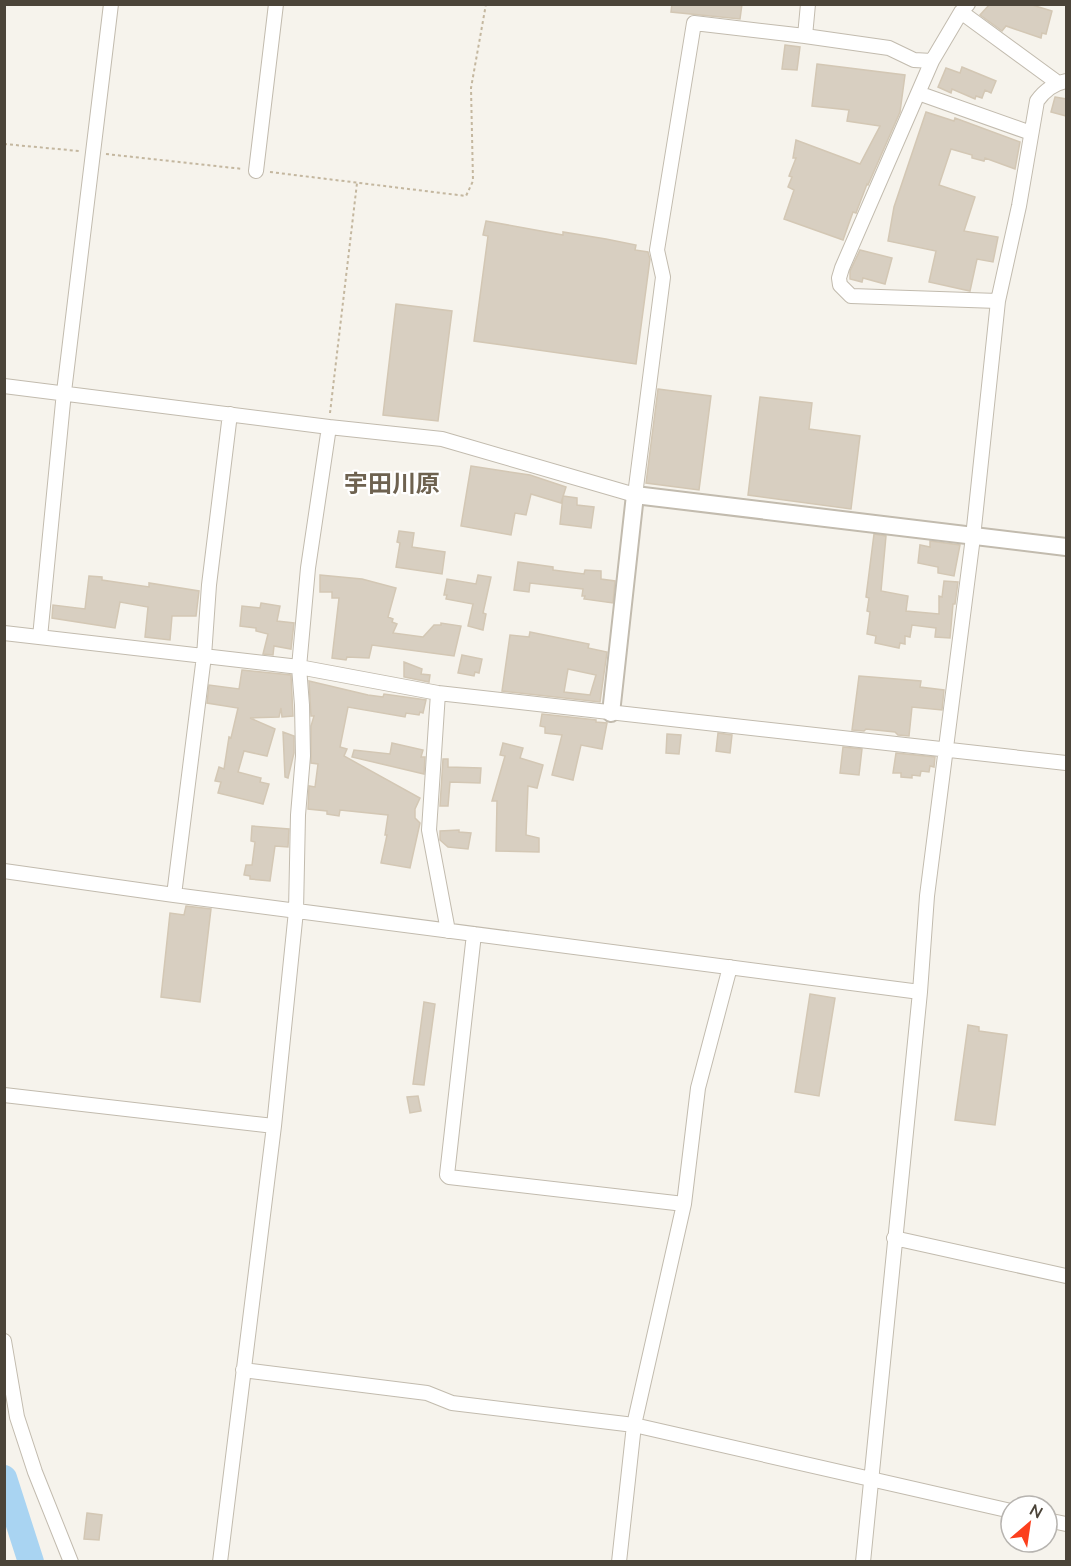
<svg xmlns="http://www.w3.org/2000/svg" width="1071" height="1566" font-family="'Nunito Sans','Noto Sans JP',sans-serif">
  <rect width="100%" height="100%" fill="#f6f3ec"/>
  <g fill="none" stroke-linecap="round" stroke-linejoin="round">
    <!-- river -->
    <path stroke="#a9d4f2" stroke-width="26" d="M 4,1478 L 31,1562"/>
  </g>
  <!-- building -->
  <path fill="#d8cfc1" stroke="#d3c7b4" stroke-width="1.5" fill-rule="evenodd" d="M 672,4 L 742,4 L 740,19 L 671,12 Z
    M 990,4 L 1029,4 L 1052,11 L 1046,34 L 1042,33 L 1041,38 L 1006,26 L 1002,31 L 980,15 Z
    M 785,45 L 800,47 L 797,70 L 782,69 Z
    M 817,64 L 905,75 L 900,112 L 868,185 L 867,184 L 856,213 L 853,212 L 843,240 L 784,219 L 794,190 L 788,187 L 792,177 L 789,176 L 796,158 L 793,158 L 796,140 L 860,164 L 880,126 L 847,121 L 849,110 L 812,106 Z
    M 962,67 L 996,81 L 991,93 L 985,90 L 982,98 L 976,96 L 975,99 L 952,89 L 951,93 L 938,87 L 946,68 L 960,73 Z
    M 1055,97 L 1066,99 L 1066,116 L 1051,112 Z
    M 926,112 L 954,121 L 955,118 L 1020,142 L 1015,169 L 985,158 L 984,161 L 972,158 L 972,155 L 951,149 L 939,185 L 975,197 L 964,231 L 998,237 L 993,262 L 977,259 L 970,291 L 929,282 L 936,251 L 888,241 L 894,207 Z
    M 486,221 L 563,235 L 563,232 L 606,239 L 636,245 L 635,250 L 648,252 L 650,259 L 636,364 L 474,341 L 488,236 L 483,235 Z
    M 860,250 L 892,258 L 885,284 L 863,278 L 862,282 L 850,279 L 850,271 Z
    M 396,304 L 452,311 L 438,421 L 383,415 Z
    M 658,389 L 711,396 L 699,490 L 646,483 Z
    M 760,397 L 812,403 L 809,429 L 860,436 L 851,509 L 748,495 Z
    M 471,466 L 530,475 L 566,487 L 561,503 L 531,494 L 526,515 L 515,513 L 511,535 L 461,526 Z
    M 563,496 L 577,498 L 577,505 L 594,507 L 591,528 L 560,524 Z
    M 399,531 L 414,533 L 412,547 L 445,552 L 442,574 L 396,567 L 400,543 L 397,542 Z
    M 874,534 L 886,536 L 881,591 L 908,596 L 906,611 L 939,614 L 939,596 L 942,597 L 944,581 L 958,582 L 955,604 L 953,604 L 950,638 L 935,637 L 936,628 L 912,625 L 910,637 L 905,636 L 905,644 L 900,643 L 899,648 L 875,643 L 876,636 L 867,634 L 870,612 L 867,611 L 869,598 L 866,597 Z
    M 930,541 L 960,545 L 954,576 L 938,573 L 938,567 L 918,563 L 920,545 L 930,547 Z
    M 518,562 L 553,567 L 553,570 L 584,574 L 585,570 L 601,571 L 601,579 L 615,581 L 613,603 L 584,599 L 585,596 L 582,596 L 583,589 L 530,583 L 529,592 L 514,590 Z
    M 320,575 L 362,579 L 396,588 L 388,617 L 393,619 L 392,622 L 397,624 L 393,633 L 423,637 L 434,625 L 441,625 L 441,623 L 461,626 L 454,656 L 372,645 L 369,658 L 347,657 L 346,660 L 332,658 L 339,598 L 332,598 L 332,592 L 320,592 Z
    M 478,575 L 491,577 L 483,613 L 486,614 L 483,630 L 468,626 L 473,604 L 446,599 L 447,595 L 444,595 L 447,579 L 476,584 Z
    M 89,576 L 102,577 L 102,580 L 149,587 L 149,583 L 199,591 L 196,616 L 172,616 L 170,640 L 145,637 L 148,607 L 120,602 L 115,628 L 52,618 L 53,605 L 85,609 Z
    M 261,603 L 280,606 L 277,621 L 294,623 L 291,649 L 274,646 L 273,655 L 263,654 L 268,634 L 256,631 L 256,628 L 240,626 L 242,606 L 260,608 Z
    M 530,632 L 589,644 L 588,648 L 607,652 L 600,702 L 502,691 L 510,635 L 529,637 ZM 568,669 L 596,675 L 590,695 L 564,692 Z
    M 462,655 L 482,659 L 479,673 L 475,672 L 474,676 L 458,673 Z
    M 404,662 L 422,669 L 421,674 L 430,675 L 429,682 L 404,677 Z
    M 242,670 L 291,675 L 293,716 L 282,717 L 281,708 L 279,717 L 250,718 L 275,729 L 267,756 L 244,751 L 238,772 L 261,778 L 260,782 L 269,784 L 263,804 L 218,793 L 221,782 L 215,781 L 219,767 L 224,769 L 229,737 L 231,738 L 238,708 L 207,703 L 209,685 L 239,689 Z
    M 859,676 L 921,681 L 920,687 L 944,690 L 942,710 L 912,707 L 909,736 L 898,735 L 895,732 L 866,729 L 864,731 L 852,730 Z
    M 309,681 L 368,695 L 383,697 L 384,694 L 426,700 L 423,713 L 420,712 L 419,715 L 406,713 L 405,717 L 348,707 L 340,747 L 347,749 L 344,756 L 420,798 L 415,809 L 415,818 L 420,823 L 410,868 L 381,863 L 387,835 L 385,835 L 388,815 L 340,810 L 339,816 L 327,814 L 327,811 L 308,809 L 309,786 L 315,787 L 318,764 L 311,763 L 311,726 L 314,716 L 311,716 Z
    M 542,714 L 596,720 L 596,722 L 607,723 L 602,749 L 581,745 L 573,780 L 552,775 L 562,735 L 545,733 L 545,727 L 540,726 Z
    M 283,732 L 294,736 L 294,753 L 288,778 L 285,777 Z
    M 718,733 L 732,735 L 730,753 L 716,751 Z
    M 667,734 L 681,735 L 679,754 L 666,753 Z
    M 392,743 L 423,750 L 421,757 L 425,757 L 424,774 L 352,757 L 354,750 L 390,754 Z
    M 503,743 L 523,748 L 520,758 L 543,765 L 537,788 L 528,786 L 526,835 L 539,838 L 539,852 L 496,851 L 497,801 L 492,801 L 505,756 L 500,755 Z
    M 843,747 L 862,749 L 859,775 L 840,773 Z
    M 896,753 L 935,757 L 934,767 L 930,766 L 929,772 L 921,771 L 920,776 L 912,775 L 912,778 L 901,777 L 901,773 L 893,773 Z
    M 443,759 L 448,759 L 448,767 L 481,768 L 480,783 L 450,782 L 448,806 L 440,806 Z
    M 252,826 L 289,829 L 288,847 L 275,846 L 270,881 L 250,879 L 250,876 L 244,875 L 246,865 L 252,865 L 255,842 L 251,841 Z
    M 459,830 L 459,832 L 471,833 L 468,849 L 448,847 L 440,840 L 440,831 Z
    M 186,906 L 211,909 L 200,1002 L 161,997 L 170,913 L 184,915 Z
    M 810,994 L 835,998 L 819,1096 L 795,1092 Z
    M 424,1002 L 435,1004 L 424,1085 L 413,1084 Z
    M 968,1025 L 979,1027 L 979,1031 L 1007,1035 L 995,1125 L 955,1120 Z
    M 418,1096 L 421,1111 L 410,1113 L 407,1097 Z
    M 87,1513 L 102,1515 L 99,1540 L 84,1539 Z"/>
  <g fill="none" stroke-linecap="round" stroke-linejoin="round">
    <!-- minor casing -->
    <g stroke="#c2bbae" stroke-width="16">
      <path id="minor" d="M 968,4 L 961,12 L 932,61 L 842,268 L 839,278 L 840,285 L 851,296 L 998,301
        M 961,12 L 1058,83
        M 805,36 L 808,4
        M 918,93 L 1031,133
        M 256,171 L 276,4
        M 4,386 L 329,427 L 442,439 L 635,495 L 663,277 L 657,250 L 694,23 L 805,36 L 889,48 L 914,60 L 932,61
        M 4,633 L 299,667 L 438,693 L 1066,763
        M 40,637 L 64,392 L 111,4
        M 438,693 L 429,830 L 448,931
        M 4,871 L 174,895 L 920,992
        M 174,895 L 204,656 L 209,585 L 230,414
        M 474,934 L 447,1175 L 449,1177 L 684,1204
        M 4,1095 L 274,1126
        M 894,1238 L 1066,1276
        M 4,1341 L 17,1417 L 35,1472 L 71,1562
        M 243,1370 L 427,1393 L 452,1403 L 634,1425 L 1011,1511
        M 1047,1520 L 1066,1524
        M 220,1562 L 274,1126 L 296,911 L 298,815 L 303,756 L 302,705 L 299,667 L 308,568 L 329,427
        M 619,1562 L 634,1425 L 684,1204 L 698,1088 L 730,967
        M 863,1562 L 920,992 L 927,896 L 973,537 L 998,301 L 1019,206 L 1037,101 C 1045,90 1053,84 1066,81"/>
    </g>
    <!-- tertiary casing -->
    <g stroke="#c2bbae" stroke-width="20">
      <path id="tertiary" d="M 611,713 L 635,495 L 1066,547"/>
    </g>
    <!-- path -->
    <path stroke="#c4b79f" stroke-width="2" stroke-dasharray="3 3" stroke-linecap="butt" d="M 4,144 L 79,151
      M 106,154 L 243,169
      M 270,172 L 466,196 L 473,181 L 471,88 L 486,4
      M 330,413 L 357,183"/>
    <!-- minor -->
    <use href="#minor" stroke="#fff" stroke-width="14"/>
    <!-- tertiary -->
    <use href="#tertiary" stroke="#fff" stroke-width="16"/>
  </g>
  <g text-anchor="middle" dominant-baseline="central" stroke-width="4.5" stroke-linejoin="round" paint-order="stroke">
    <!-- quarter labels -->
    <g font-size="24" font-weight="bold" fill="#6e6250" stroke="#fff">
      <text x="392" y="484">宇田川原</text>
    </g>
  </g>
  <!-- border -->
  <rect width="1071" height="1566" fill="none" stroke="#4b4439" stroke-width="12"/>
  <!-- north arrow -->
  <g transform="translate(1029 1524) rotate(29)"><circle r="28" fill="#ffffff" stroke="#b7b4b0" stroke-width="1.5"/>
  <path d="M0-4.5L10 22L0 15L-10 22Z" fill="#fc3f1d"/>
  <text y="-9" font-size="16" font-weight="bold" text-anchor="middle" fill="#4b4439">N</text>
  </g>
</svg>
